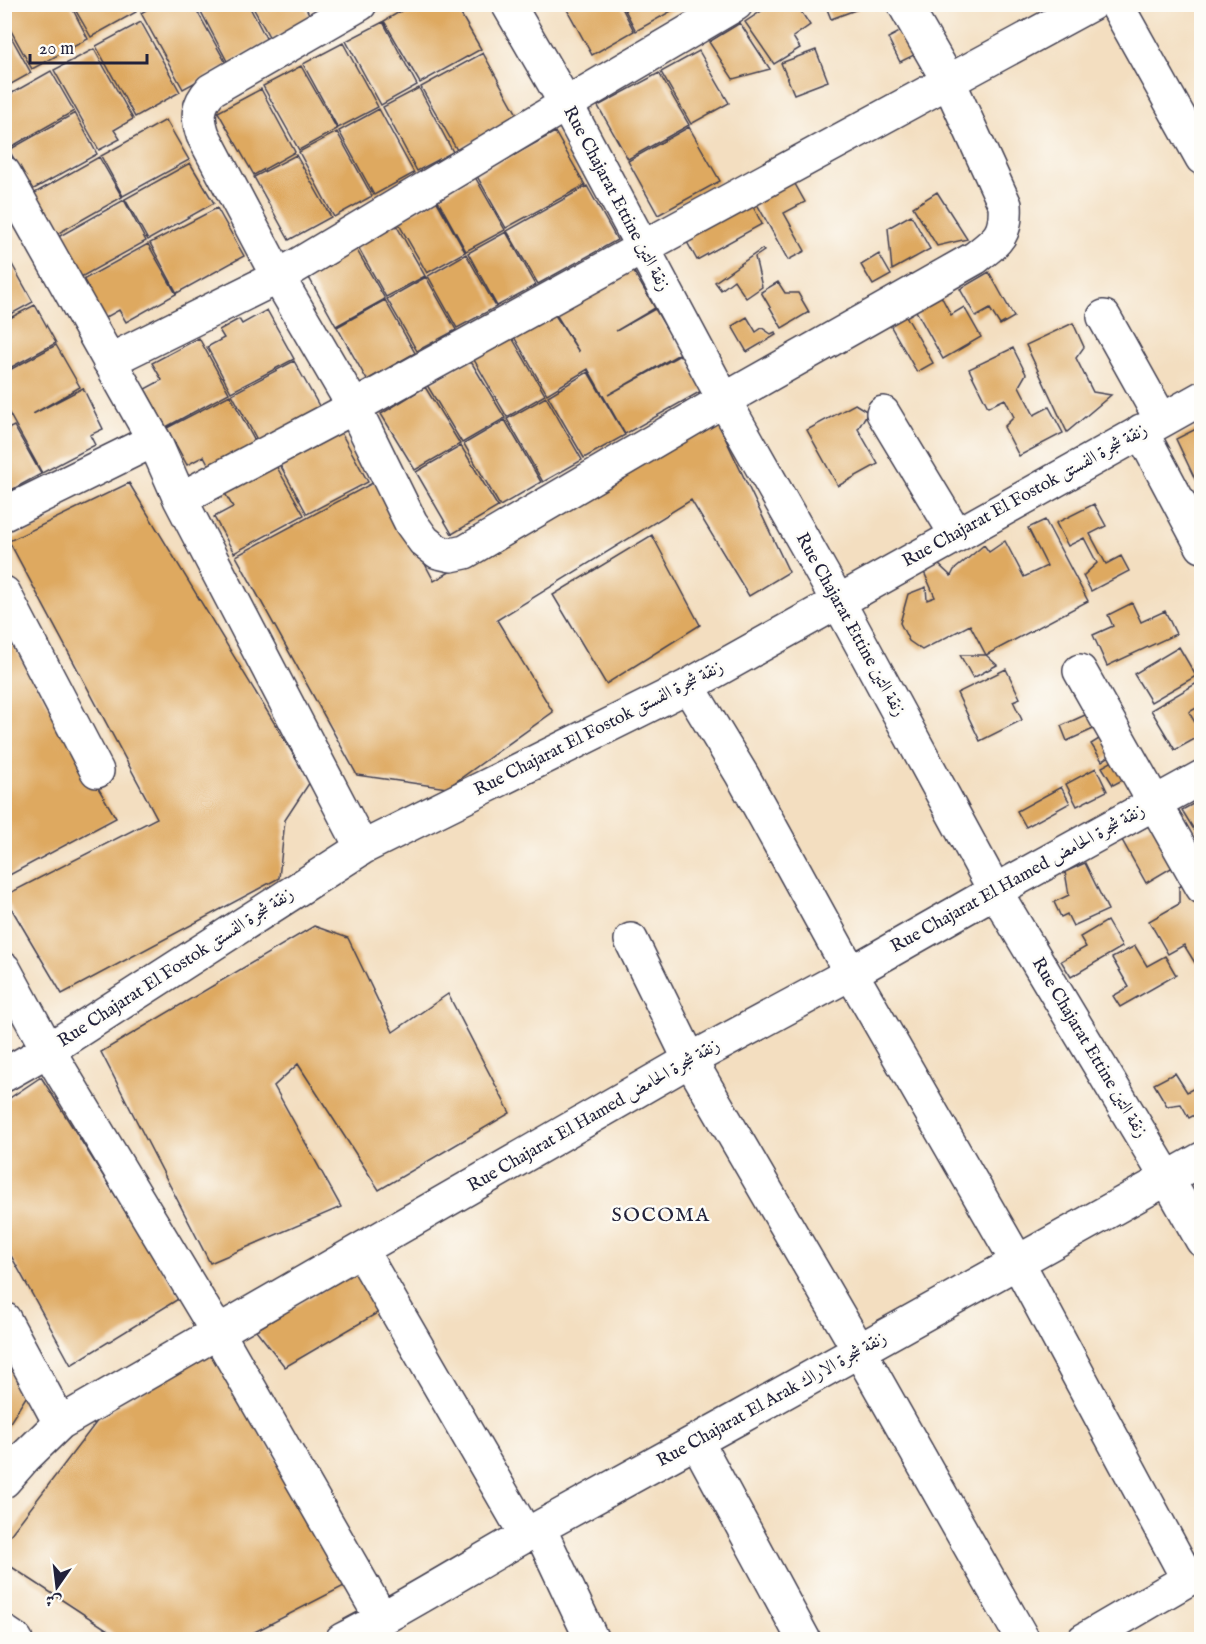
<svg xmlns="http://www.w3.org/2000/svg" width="1206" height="1644" font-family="'IM FELL English',Amiri,serif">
  <rect width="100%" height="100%" fill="#fdfcf7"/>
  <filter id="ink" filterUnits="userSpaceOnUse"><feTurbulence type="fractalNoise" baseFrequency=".0167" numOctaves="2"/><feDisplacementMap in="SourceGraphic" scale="12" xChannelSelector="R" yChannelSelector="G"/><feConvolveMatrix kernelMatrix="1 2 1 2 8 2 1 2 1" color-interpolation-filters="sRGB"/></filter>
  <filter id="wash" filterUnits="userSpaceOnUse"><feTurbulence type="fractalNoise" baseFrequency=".008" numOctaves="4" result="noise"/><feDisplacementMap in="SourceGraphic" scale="24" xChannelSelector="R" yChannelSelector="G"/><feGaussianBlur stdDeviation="1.35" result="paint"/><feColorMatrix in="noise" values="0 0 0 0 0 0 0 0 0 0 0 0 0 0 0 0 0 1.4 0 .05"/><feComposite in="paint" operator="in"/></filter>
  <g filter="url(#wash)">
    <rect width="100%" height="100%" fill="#f3dec0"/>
    <g id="blocks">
      <!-- building -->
      <path fill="#dea961" d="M 4,4 L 70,4 L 88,39 L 32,69 L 4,18 Z
        M 72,4 L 132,4 L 136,12 L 91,37 Z
        M 156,4 L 193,4 L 227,65 L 183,89 L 141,13 Z
        M 197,4 L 248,4 L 268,42 L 228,63 Z
        M 251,4 L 304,4 L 311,18 L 271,40 Z
        M 413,4 L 455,4 L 481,49 L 420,83 L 384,21 Z
        M 564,4 L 620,4 L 634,31 L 592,55 Z
        M 622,4 L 673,4 L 675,9 L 636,31 Z
        M 772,4 L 796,4 L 810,25 L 793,37 L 800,48 L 774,64 L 745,22 Z
        M 825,4 L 856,4 L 858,9 L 831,19 Z
        M 141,22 L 180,92 L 135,117 L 96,46 Z
        M 383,22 L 417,85 L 381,105 L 346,41 Z
        M 740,23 L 770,69 L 733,79 L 709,42 Z
        M 4,24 L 31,73 L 4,88 Z
        M 911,26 L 924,50 L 900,62 L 888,38 Z
        M 343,43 L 378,107 L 338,128 L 303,64 Z
        M 94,49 L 133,119 L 114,130 L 120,139 L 99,150 L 54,70 Z
        M 816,50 L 828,81 L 794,94 L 781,63 Z
        M 699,51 L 729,103 L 691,124 L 661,72 Z
        M 483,53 L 518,116 L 457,150 L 421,87 Z
        M 301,66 L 337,129 L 299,150 L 263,86 Z
        M 51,71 L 74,111 L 9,148 L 5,140 L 5,97 Z
        M 659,73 L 689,125 L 628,159 L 598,106 Z
        M 419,88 L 453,152 L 417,171 L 383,107 Z
        M 261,89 L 295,152 L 254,175 L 218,112 Z
        M 379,109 L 414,173 L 374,195 L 339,131 Z
        M 75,113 L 97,154 L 32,190 L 9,150 Z
        M 166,120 L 189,160 L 123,196 L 101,156 Z
        M 689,127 L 720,181 L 658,215 L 628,161 Z
        M 337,132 L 372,196 L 334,217 L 299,152 Z
        M 555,132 L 585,185 L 506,228 L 477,176 Z
        M 296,155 L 331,217 L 289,240 L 254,177 Z
        M 99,157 L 122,197 L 57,234 L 33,194 Z
        M 190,163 L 214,203 L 148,240 L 125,199 Z
        M 790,175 L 805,202 L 784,213 L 805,251 L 788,260 L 752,195 Z
        M 475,177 L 505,230 L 466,251 L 437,199 Z
        M 587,186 L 617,240 L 538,284 L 507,231 Z
        M 937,192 L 967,239 L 937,246 L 913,207 Z
        M 747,195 L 762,224 L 697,260 L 681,231 Z
        M 124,200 L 146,241 L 81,277 L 58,237 Z
        M 436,200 L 465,252 L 427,273 L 397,221 Z
        M 217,208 L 244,256 L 177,293 L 150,243 Z
        M 911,215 L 930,249 L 892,270 L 888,228 Z
        M 395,223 L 425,276 L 386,297 L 357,245 Z
        M 506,232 L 536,285 L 497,306 L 468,253 Z
        M 148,244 L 176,294 L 126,322 L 119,310 L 103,319 L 81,281 Z
        M 355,247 L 385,299 L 336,326 L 307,274 Z
        M 762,249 L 764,251 L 755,257 L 762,287 L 746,298 L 734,280 L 721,290 L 715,282 Z
        M 466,254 L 496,307 L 457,328 L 428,276 Z
        M 879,254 L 891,275 L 873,285 L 861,265 Z
        M 9,259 L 33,302 L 4,318 L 4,261 Z
        M 631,267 L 655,308 L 616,331 L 655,309 L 681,353 L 608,395 L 682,354 L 703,390 L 625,434 L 588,369 L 547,394 L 513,335 L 553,312 L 579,352 L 554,311 Z
        M 989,272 L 1014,317 L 1000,325 L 990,309 L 976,317 L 960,289 Z
        M 426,277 L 456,330 L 417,351 L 387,299 Z
        M 778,282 L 785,293 L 798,293 L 809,312 L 782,328 L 761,292 Z
        M 940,294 L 951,315 L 964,307 L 981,337 L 943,359 L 915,309 Z
        M 385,300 L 415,353 L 367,380 L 337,327 Z
        M 35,305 L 56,343 L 4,371 L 4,321 Z
        M 902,309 L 933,363 L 917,372 L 886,318 Z
        M 267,310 L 294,359 L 231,392 L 207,347 L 224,338 L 219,330 L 239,319 L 242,324 Z
        M 747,317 L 756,332 L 762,328 L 771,334 L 775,332 L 776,335 L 747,352 L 732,326 Z
        M 1073,323 L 1084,347 L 1076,358 L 1093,392 L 1111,395 L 1067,432 L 1026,345 Z
        M 511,336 L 545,395 L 507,417 L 473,358 Z
        M 199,338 L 229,393 L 166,427 L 145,389 L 162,380 L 152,363 Z
        M 56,345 L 80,387 L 33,414 L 83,388 L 103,429 L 90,435 L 95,445 L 42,473 L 4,404 L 4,373 Z
        M 1013,348 L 1026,374 L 1019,386 L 1034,415 L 1049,407 L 1063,433 L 1019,456 L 1004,427 L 1014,417 L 1005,399 L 988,407 L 969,369 Z
        M 470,360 L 505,418 L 462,443 L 427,385 Z
        M 294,361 L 323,413 L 261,447 L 232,394 Z
        M 588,372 L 625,435 L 584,458 L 548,396 Z
        M 425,387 L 460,444 L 415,470 L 381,414 Z
        M 230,395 L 259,449 L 213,473 L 204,456 L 187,465 L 167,428 Z
        M 546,397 L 582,460 L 543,482 L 507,419 Z
        M 855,404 L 868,412 L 858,429 L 878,464 L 838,486 L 807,430 Z
        M 505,420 L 541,482 L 500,506 L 464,444 Z
        M 717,421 L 789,572 L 749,596 L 691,500 L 497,620 L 553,712 L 447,788 L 357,775 L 236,556 L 380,479 L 434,581 Z
        M 14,426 L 41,474 L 4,494 L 4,431 Z
        M 1202,426 L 1202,494 L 1176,439 Z
        M 339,429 L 368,482 L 307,514 L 278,461 Z
        M 461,446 L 498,507 L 452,534 L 416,472 Z
        M 274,462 L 304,515 L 234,553 L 214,517 L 233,507 L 223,490 Z
        M 129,483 L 310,782 L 285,820 L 279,878 L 62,994 L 4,896 L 157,818 L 9,541 Z
        M 1094,504 L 1106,526 L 1090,534 L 1106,564 L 1121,556 L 1129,571 L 1091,591 L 1083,576 L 1097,563 L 1084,538 L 1068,546 L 1056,523 Z
        M 1045,520 L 1088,601 L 986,655 L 997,665 L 973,678 L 960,655 L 986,655 L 970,625 L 922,650 L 909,641 L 900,623 L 908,594 L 926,587 L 927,600 L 935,597 L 924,572 L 939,565 L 951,576 L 954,570 L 984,545 L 989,552 L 1005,541 L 1024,577 L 1047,566 L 1028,528 Z
        M 652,535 L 700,625 L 606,684 L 553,595 Z
        M 1132,603 L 1141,622 L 1165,611 L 1176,634 L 1107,666 L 1093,635 L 1113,626 L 1108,615 Z
        M 4,630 L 116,818 L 4,878 Z
        M 1179,647 L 1196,676 L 1151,702 L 1134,674 Z
        M 1006,669 L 1020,698 L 1013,701 L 1022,720 L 980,741 L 957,693 Z
        M 1197,683 L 1202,691 L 1202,705 L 1189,712 L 1202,735 L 1175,750 L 1151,710 Z
        M 1096,710 L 1102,725 L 1067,741 L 1061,726 Z
        M 1107,734 L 1118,751 L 1102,761 L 1091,744 Z
        M 1122,756 L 1132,775 L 1113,785 L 1102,767 Z
        M 1096,768 L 1107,791 L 1077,806 L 1066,784 Z
        M 1061,787 L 1070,803 L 1026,827 L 1017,811 Z
        M 1202,799 L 1202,843 L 1182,810 Z
        M 1154,823 L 1178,864 L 1146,883 L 1122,840 Z
        M 1085,863 L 1108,910 L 1073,926 L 1067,914 L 1061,917 L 1054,902 L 1069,895 L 1065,872 Z
        M 1189,881 L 1202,901 L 1202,912 L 1198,916 L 1202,922 L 1202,959 L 1195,963 L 1184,945 L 1168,954 L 1149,921 L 1179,904 L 1179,887 Z
        M 1107,921 L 1122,947 L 1071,977 L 1061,961 L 1086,947 L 1080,937 Z
        M 314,926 L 348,938 L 393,1032 L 448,994 L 510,1113 L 379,1190 L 298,1064 L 274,1086 L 341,1207 L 210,1263 L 101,1052 Z
        M 1135,946 L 1147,966 L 1165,956 L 1176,975 L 1120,1007 L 1113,996 L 1129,987 L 1112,958 Z
        M 1175,1073 L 1187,1092 L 1202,1084 L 1202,1111 L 1189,1118 L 1181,1104 L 1167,1106 L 1154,1084 Z
        M 41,1077 L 180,1298 L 71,1365 L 4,1243 L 4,1102 Z
        M 355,1271 L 379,1312 L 285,1367 L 256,1330 Z
        M 212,1349 L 348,1584 L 239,1640 L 123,1640 L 4,1562 L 4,1543 L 98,1420 Z
        M 4,1350 L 28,1394 L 4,1432 Z"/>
    </g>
  </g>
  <g filter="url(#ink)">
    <use href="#blocks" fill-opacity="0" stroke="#413e4f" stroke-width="1.5"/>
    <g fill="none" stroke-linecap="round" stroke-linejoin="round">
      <!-- minor casing -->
      <g stroke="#413e4f" stroke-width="36">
        <path id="minor" d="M 360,4 L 211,90 C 197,105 197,117 203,135 L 278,277 L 354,407 L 411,523 L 424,541 L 438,552 L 451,555 L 465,552 L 724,400 L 975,258 C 997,241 1007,235 1005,205 L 949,82 L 904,4
          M 508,4 L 566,104 L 724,400 L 839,603 L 995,891 L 1167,1178 L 1202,1240
          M 1116,4 L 1202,158
          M 4,173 L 154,440 L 180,499 L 362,848
          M 1104,317 L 1161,419
          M 109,361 L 278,277 L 566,104 L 736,4
          M 883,413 L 956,534
          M 1141,431 L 1202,546
          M 180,499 L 354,407 L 642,248 L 1091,4
          M 4,514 L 154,440
          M 4,593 L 97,771
          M 1080,671 L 1202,887
          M 688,686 L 742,775 L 851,973 L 1017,1261 L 1188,1579
          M 631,940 L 690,1060 L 860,1352 L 1023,1640
          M 4,969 L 48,1050 L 218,1333 L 382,1619
          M 4,1075 L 48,1050 L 362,848 L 688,686 L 1202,398
          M 361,1250 L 526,1535
          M 4,1319 L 60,1423
          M 697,1442 L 804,1640
          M 4,1481 L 25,1457 L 60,1423 L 690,1060 L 851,973 L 995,891 L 1202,777
          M 539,1528 L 592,1640
          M 4,1632 L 16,1640
          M 342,1640 C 414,1603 482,1559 553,1520 C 770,1401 986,1281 1202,1159
          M 1084,1640 L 1202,1571"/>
      </g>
      <!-- minor -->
      <use href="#minor" stroke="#fff" stroke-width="33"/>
    </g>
  </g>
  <g text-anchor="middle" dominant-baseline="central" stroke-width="5" stroke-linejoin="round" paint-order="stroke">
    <!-- street labels -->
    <g font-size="18" fill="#22223b" stroke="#fdfcf7">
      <text transform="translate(616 199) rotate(62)">Rue Chajarat Ettine زنقة التين</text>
      <text transform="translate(1025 496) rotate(-29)">Rue Chajarat El Fostok زنقة شجرة الفستق</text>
      <text transform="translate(850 625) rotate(61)">Rue Chajarat Ettine زنقة التين</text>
      <text transform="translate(599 729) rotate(-27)">Rue Chajarat El Fostok زنقة شجرة الفستق</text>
      <text transform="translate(1018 879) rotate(-29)">Rue Chajarat El Hamed زنقة شجرة الحامض</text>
      <text transform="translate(176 968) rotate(-33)">Rue Chajarat El Fostok زنقة شجرة الفستق</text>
      <text transform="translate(1089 1048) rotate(59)">Rue Chajarat Ettine زنقة التين</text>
      <text transform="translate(594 1116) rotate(-30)">Rue Chajarat El Hamed زنقة شجرة الحامض</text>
      <text transform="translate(772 1400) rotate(-29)">Rue Chajarat El Arak زنقة شجرة الاراك</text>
    </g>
    <!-- neighbourhood labels -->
    <g font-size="20" letter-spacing="1.5" fill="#22223b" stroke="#fdfcf7">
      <text x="661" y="1215">SOCOMA</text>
    </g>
  </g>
  <!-- margin -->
  <rect width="1206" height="1644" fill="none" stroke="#fdfcf7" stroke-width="24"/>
  <!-- north arrow -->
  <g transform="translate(57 1587) rotate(194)" stroke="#fdfcf7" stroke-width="4.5" paint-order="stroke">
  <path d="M0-4.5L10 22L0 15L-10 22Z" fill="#22223b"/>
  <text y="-9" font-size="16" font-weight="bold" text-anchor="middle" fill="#22223b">ش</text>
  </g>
  <!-- scale -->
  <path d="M30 54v9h117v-9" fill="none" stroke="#22223b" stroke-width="3"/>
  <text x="39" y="54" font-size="18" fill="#22223b" stroke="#fdfcf7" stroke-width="4.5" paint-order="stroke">20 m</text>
</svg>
